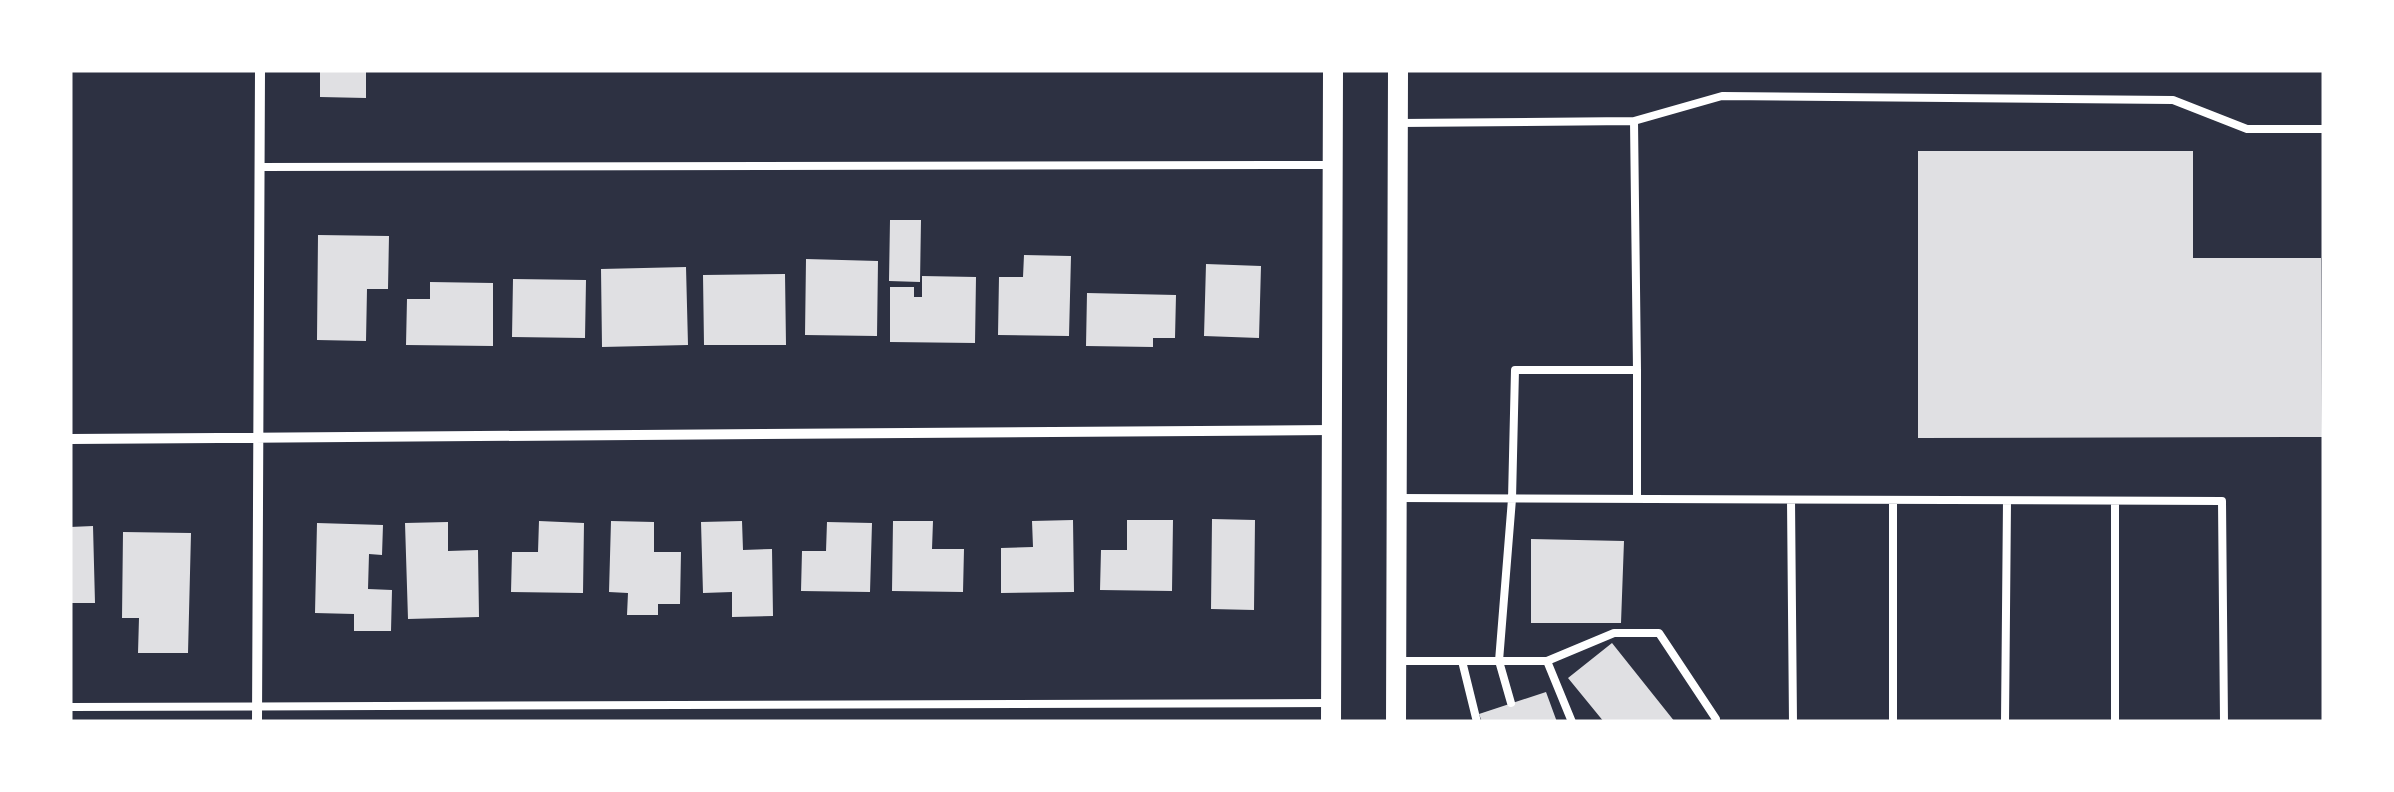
<svg xmlns="http://www.w3.org/2000/svg" width="2394" height="792" font-family="'Space Grotesk',sans-serif">
  <rect width="100%" height="100%" fill="#2d3142"/>
  <!-- building -->
  <path fill="#e0e0e3" d="M 320,70 L 366,70 L 366,98 L 320,97 Z
    M 1918,151 L 2193,151 L 2193,258 L 2321,258 L 2322,437 L 1918,438 Z
    M 890,220 L 921,220 L 920,282 L 889,281 Z
    M 318,235 L 389,236 L 388,289 L 367,289 L 366,341 L 317,340 Z
    M 1024,255 L 1071,256 L 1069,336 L 998,335 L 999,277 L 1023,277 Z
    M 806,259 L 878,261 L 877,336 L 805,335 Z
    M 1206,264 L 1261,266 L 1259,338 L 1204,336 Z
    M 686,267 L 688,345 L 602,347 L 601,269 Z
    M 785,274 L 786,345 L 704,345 L 703,275 Z
    M 922,276 L 976,277 L 975,343 L 890,342 L 890,287 L 914,287 L 914,297 L 922,297 Z
    M 513,279 L 586,280 L 585,338 L 512,337 Z
    M 430,282 L 493,283 L 493,346 L 406,345 L 407,299 L 430,299 Z
    M 1087,293 L 1176,295 L 1175,338 L 1153,338 L 1153,347 L 1086,346 Z
    M 1212,519 L 1255,520 L 1254,610 L 1211,609 Z
    M 1073,520 L 1074,592 L 1001,593 L 1001,548 L 1033,547 L 1032,521 Z
    M 1127,520 L 1173,520 L 1172,591 L 1100,590 L 1101,550 L 1127,550 Z
    M 539,521 L 584,523 L 583,593 L 511,592 L 512,552 L 538,552 Z
    M 611,521 L 654,522 L 654,552 L 681,552 L 680,604 L 658,604 L 658,615 L 627,615 L 628,593 L 609,592 Z
    M 742,521 L 743,550 L 772,549 L 773,616 L 732,617 L 732,592 L 703,593 L 701,522 Z
    M 893,521 L 933,521 L 932,549 L 964,549 L 963,592 L 892,591 Z
    M 448,522 L 448,551 L 478,550 L 479,617 L 408,619 L 405,523 Z
    M 827,522 L 872,523 L 870,592 L 801,591 L 802,551 L 826,551 Z
    M 317,523 L 383,525 L 382,555 L 369,554 L 368,589 L 392,590 L 391,631 L 354,631 L 354,614 L 315,613 Z
    M 93,526 L 95,603 L 70,603 L 70,527 Z
    M 123,532 L 191,533 L 188,653 L 138,653 L 139,618 L 122,618 Z
    M 1531,539 L 1624,541 L 1621,623 L 1531,623 Z
    M 1612,643 L 1675,722 L 1604,722 L 1568,678 Z
    M 1546,692 L 1557,722 L 1482,722 L 1479,714 Z"/>
  <g fill="none" stroke-linecap="round" stroke-linejoin="round">
    <!-- service -->
    <path stroke="#fff" stroke-width="8" d="M 1634,121 L 1722,96 L 2173,100 L 2247,129 L 2324,129
      M 1400,123 L 1634,121 L 1637,370 L 1515,370 L 1512,499 L 1499,661 L 1400,661
      M 259,167 L 1330,165
      M 1637,370 L 1637,499
      M 1398,498 L 2222,501 L 2224,722
      M 1791,500 L 1793,722
      M 1893,500 L 1893,722
      M 2115,501 L 2115,722
      M 1462,661 L 1477,722
      M 1547,661 L 1572,722
      M 1511,703 L 1499,661 L 1547,661 L 1614,633 L 1659,633 L 1716,719 L 1715,722
      M 70,707 L 1330,703
      M 2005,722 L 2007,501"/>
    <!-- minor -->
    <path stroke="#fff" stroke-width="10" d="M 70,439 L 1332,430
      M 257,722 L 260,70"/>
    <!-- secondary -->
    <path stroke="#fff" stroke-width="20" d="M 1331,722 L 1333,70
      M 1396,722 L 1398,70"/>
  </g>
  <!-- border -->
  <rect width="2394" height="792" fill="none" stroke="#ffffff" stroke-width="145"/>
</svg>
